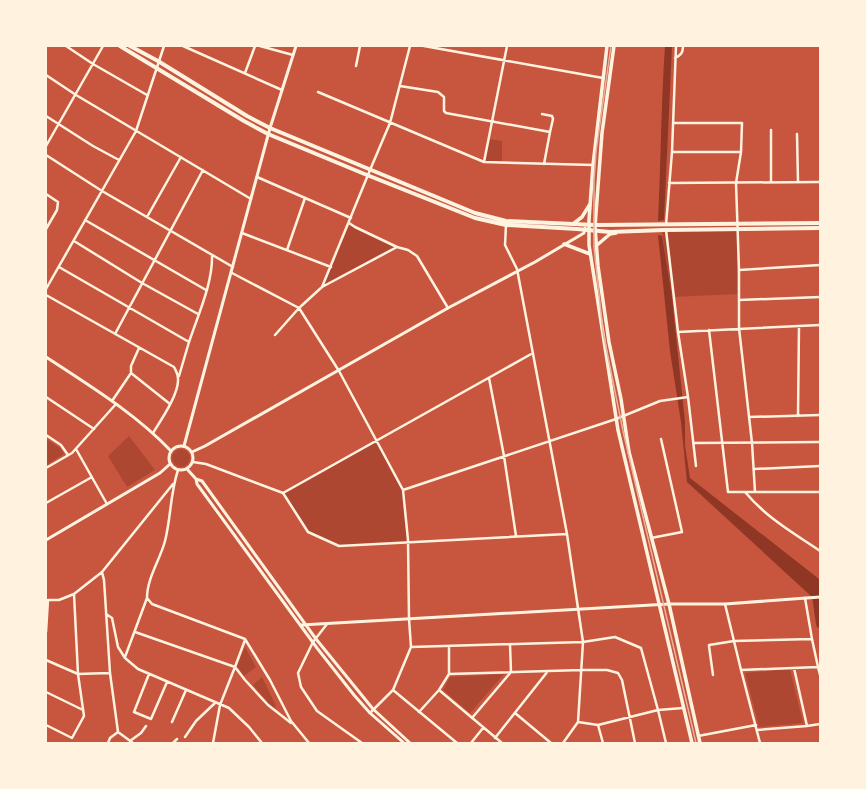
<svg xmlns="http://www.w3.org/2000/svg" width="866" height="789" font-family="'DejaVu Sans',sans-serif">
  <rect width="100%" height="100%" fill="#c8553d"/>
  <!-- green -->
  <path fill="#ae4732" d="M 489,139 L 502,141 L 502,162 L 484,162 Z
    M 349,225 L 394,247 L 323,287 Z
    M 737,231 L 737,294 L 672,297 L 662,232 Z
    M 129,436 L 155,470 L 127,487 L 108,456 Z
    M 46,439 L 60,448 L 64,454 L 46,465 Z
    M 376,441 L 403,490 L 408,543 L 339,546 L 308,532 L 283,493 Z
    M172 458a9 9 0 1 1 18 0a9 9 0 1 1-18 0Z
    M 245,647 L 256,667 L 244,676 L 237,666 Z
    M 790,669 L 803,723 L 759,727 L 745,673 Z
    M 504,674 L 470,713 L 443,690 L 450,677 Z
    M 262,677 L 276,706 L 275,708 L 272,707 L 253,685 Z"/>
  <!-- water -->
  <path fill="#8f3625" d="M 665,46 L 672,46 L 664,220 L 658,221 C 661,162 661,104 665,46 Z
    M 658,235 L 662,236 L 672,297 L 685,422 L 685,446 L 690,478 L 819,579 L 820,594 L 812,597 L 687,482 L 681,422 L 670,351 Z"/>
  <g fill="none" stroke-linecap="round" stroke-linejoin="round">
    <!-- river -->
    <path stroke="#8f3625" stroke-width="8" d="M 815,589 L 820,624"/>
    <!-- minor -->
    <path stroke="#fff3e0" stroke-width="2.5" d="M 66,46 L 93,64 L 147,95
      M 183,46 L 282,90
      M 260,46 L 293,55
      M 424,46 L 603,78
      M 675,58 C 681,55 683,53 683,46
      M 356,66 L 360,46
      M 245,73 L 255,46
      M 46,75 L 76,95 L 251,199
      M 400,86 L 438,92 L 444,97 L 444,111 L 446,113 L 550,132 L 544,164
      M 318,92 L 484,162 L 593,165
      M 542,114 L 552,116 L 553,119 L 550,132
      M 46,116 L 93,146 L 119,160
      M 673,123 L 742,123 L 741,152 L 736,183 L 739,270 L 739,328 L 752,443 L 755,492
      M 797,134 L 798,182
      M 46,146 L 103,46
      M 672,152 L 741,152
      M 46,155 L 102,191 L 233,267
      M 484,162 L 507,46
      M 257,177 L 351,218
      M 771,182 L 771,130
      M 669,183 L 820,182
      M 46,194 L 58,202 L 57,210 L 46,229
      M 147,217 L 181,157
      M 85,220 L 206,290
      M 349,223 L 355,227 L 397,247 L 408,250 L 417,256 L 448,308
      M 506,225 L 505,245 L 517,269 L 567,534 L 583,642 L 578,722 L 563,743
      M 666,225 L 672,152 L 676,46
      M 666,230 L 678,332 L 688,397 L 696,466
      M 242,233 L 331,267
      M 74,241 L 142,283 L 198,314
      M 287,250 L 305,198
      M 59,267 L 189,342 C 198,315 213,283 212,255
      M 739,270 L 820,265
      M 232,273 L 299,308 L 339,371 L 403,490 L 408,540 L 409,619 L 411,647 L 393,690 L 370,713
      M 322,287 L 370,170 L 390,123 L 410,46
      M 46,289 L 136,131 L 164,46
      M 46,295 L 174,367 C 176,371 178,374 178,379 C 179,394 161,420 153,433
      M 739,300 L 820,297
      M 709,330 L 728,492 L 820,492
      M 678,332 L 820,325
      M 115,334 L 203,170
      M 275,335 L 299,308 L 322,287 L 397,247
      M 139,348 L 131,366 L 131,373 L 170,404
      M 179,376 L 189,342
      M 489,378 L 504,456 L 516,536
      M 46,397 L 94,429
      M 112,401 L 131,373
      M 798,416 L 799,326
      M 749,417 L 820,415
      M 46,435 L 61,445 L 68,455
      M 694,443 L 820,442
      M 76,449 L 107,504
      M 193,462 L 206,464 L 283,493 L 308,532 L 339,546 L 567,534
      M 46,468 L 72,453 L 116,404
      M 754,469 L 820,466
      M 178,470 C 170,494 171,518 165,541 C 160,560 147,578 147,598 L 152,604 L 245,639 L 270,680 L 291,721 L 309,743
      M 403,490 L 616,419 L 660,401 L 688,397
      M 745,492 C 768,519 792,532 820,551
      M 283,493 L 533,353
      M 46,503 L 92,477
      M 651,538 L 682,532 L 661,439
      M 74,594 L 78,674 L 109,673
      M 805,598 L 812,639
      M 106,614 L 112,618 L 118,647 L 125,658 L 138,669 L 229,708 L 249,727 L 262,743
      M 327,624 L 313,642 L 298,673 L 301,687 L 317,711 L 362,743
      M 46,632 L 48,600 L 59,600 L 74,594 L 102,572
      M 135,632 L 235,667 L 220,705 L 213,743
      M 245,640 L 235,667 L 245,680 L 268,705 L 291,723
      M 411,647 L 583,642 L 615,637 L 641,648 L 658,710 L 666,743
      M 125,657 L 147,598
      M 46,660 L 78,674 L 84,716 L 72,738 L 46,725
      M 818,667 L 820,675
      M 794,668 L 807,726 L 820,724
      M 741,670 L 760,743
      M 149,674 L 134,712 L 151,719 L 167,682
      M 449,674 L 581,670 L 607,670 L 618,673 L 622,680 L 635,743
      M 713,675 L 709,646 L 709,645 L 734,641 L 812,639 L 818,667 L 741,670 L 725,604
      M 393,690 L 457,743
      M 439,690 L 502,743
      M 46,692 L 83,710
      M 419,712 L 439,690 L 449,674 L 449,646
      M 515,713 L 551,743
      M 472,718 L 511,672 L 510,644
      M 172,722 L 186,690
      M 578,722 L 598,725 L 658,710 L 683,708
      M 598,725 L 603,743
      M 757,730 L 807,726
      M 118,732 L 133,743
      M 698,736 L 756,725
      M 185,737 L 196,721 L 215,703
      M 495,738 L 548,671
      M 130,741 L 141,733 L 146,726
      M 108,743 L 110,738 L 118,732 L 110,673 L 104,580 L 102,572 L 173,484
      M 173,743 L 177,739
      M 471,743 L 483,728"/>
    <!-- tertiary -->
    <path stroke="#fff3e0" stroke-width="3" d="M 46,357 C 90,386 135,413 171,451
      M169 458a12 12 0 1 1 24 0a12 12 0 1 1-24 0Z
      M 184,446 L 270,128 L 296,46
      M 192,452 L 205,446 L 448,308 L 535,262 L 584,233 L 585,228
      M 187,469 L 196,479 L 202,481 L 316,639 L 373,709 L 410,743
      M 196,479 L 197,484 L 317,648 L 354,695 L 370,713 L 404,743
      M 46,540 L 160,473 L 170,464
      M 301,625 L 669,604 L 725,604 L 820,597"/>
    <!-- secondary -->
    <path stroke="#fff3e0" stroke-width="3.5" d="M 607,46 L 593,165 L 589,220 L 589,245 L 618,430 L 692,743
      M 614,46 L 602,133 L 599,173 L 595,227 L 598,266 L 609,342 L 621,399 L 629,452 L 669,604 L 700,743
      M 573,224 L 582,217 L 590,204
      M 564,244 L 590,254
      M 596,246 L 610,234 L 616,233"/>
    <!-- primary -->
    <path stroke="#fff3e0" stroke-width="4" d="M 120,46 L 244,121 L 268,134 L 367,175 L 475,218 L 506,225 L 577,229 L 610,232 L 664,230 L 820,228
      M 130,46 L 158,61 L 247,116 L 270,128 L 475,213 L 506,221 L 595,225 L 820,223"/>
    <!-- rail -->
    <path stroke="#e9b49f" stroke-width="1.5" d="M 611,46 L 596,152 L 594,181 L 594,247 L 603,332 L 623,431 L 696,743"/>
  </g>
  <!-- border -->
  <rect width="866" height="789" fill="none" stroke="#fff3e0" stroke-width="94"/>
</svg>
